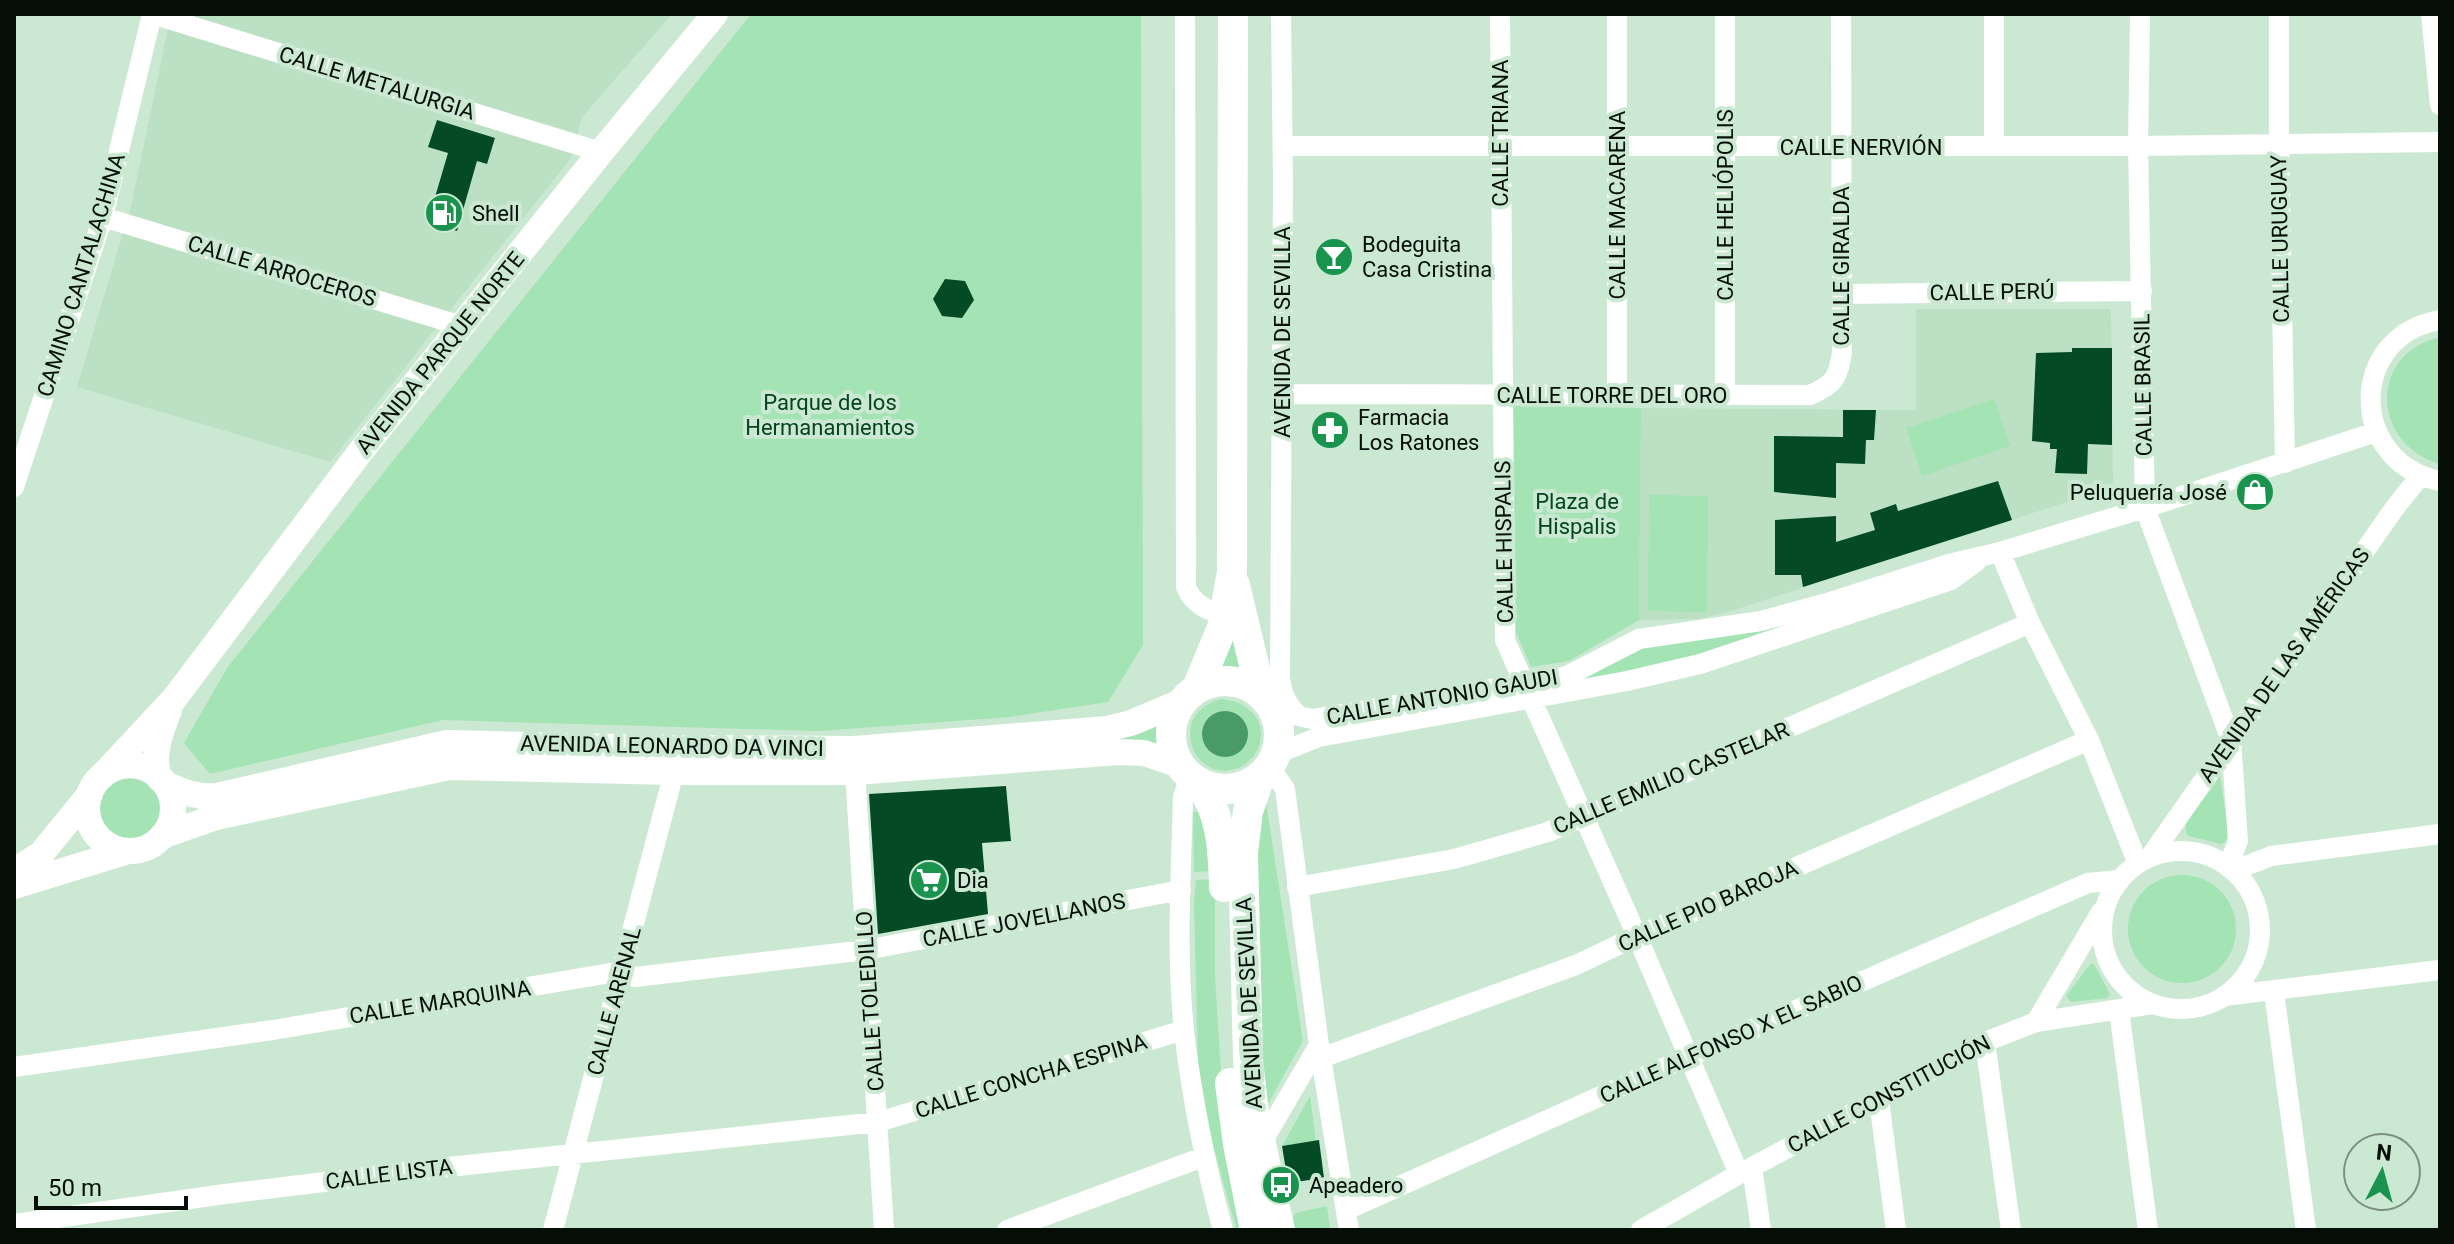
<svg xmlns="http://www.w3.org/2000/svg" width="2454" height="1244" font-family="Roboto,sans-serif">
  <rect width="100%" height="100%" fill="#cbe9d2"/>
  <!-- built -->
  <path fill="#bbe0c4" d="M 171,14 L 672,14 L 582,117 L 571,158 L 330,462 L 77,387 L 132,202 Z
    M 1916,309 L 2111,309 L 2113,487 L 1728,612 L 1698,619 L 1639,620 L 1641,408 L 1916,410 Z"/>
  <!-- green -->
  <path fill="#a3e3b4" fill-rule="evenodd" d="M 751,14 L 1141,14 L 1143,645 L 1108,702 L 1010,717 L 818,731 L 443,720 L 210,774 L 184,743 L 227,668 Z
    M 2440,337 L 2440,464 C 2371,444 2368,354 2440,337 Z
    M 1994,399 L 2010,446 L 1922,476 L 1906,428 Z
    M 1513,406 L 1641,408 L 1639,620 L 1569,661 L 1531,667 L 1516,632 Z
    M 1649,495 L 1708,496 L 1707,612 L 1648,611 Z
    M 1826,616 L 1689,661 L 1581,684 L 1577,678 L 1645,646 Z
    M 1233,629 L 1248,675 L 1238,671 L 1219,672 Z
    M 1220,699 C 1243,700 1266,716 1260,742 C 1258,752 1251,761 1242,766 C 1197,790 1163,716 1220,699 ZM 1239,717 C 1251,730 1249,744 1235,755 L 1213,754 C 1202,744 1199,734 1206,721 Z
    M 1165,716 L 1162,729 L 1163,748 L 1106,741 Z
    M 2220,776 L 2229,835 L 2224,843 L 2221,844 L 2189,836 L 2186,833 L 2186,824 Z
    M100 809a30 30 0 1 1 60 0a30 30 0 1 1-60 0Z
    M 1266,803 L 1303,1041 L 1265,1109 L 1253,957 L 1258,823 Z
    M 1193,812 L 1204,812 L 1215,871 L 1194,872 Z
    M2128 929a54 54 0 1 1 108 0a54 54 0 1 1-108 0Z
    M 1215,879 L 1215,977 L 1223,1104 L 1244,1226 L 1236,1228 L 1213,1145 L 1198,1064 L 1194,903 L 1196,880 Z
    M 2091,963 L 2094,964 L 2110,994 L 2107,998 L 2071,1002 L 2066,996 Z
    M 1310,1096 L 1316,1141 L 1282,1146 Z
    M 1327,1206 L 1330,1230 L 1289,1230 L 1290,1221 L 1296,1213 Z"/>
  <!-- water -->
  <path fill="#4a9a65" d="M1202 734a23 23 0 1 1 46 0a23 23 0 1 1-46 0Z"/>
  <!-- building -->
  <path fill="#044a24" d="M 437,120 L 495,138 L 487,164 L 477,161 L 457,231 L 428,221 L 448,153 L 428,147 Z
    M 945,279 L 965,281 L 974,300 L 962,318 L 942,316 L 933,299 Z
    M 2072,348 L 2112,348 L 2112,445 L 2088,444 L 2087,474 L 2055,473 L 2057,449 L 2050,449 L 2050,443 L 2032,441 L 2036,353 L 2072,352 Z
    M 1843,410 L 1876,410 L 1874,440 L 1866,440 L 1865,464 L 1836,463 L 1836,498 L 1774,492 L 1774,436 L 1843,437 Z
    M 1998,481 L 2012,520 L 1803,587 L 1801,575 L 1775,575 L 1775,520 L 1836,516 L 1836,542 L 1875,530 L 1870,513 L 1896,504 L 1898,511 Z
    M 1006,786 L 1011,841 L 982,843 L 988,914 L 878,934 L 869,794 Z
    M 1319,1140 L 1324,1178 L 1288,1183 L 1282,1146 Z"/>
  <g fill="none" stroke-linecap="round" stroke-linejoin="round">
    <!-- minor -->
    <path stroke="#fff" stroke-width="20" d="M 152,14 L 601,152
      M 1185,14 L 1186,587 C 1193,605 1208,610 1225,616
      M 1281,14 L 1283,182 L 1280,677 C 1282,694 1286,704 1298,715
      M 1500,14 L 1505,640 L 1637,936 L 1739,1174
      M 1617,14 L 1617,395
      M 1725,14 L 1725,395
      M 1994,14 L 1994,146
      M 2140,14 L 2138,146 L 2145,508 L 2231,740 L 2238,841 L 2228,867
      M 2279,14 L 2279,143 L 2285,463
      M 2431,14 L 2440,105
      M 1283,146 L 2138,146 L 2440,142
      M 103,217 L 462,326
      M 1841,294 L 2142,291
      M 2440,320 C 2347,336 2348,462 2440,481
      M 1282,394 L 1810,395 C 1835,384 1838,378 1842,352 L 1841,14
      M 14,487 L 103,217 L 152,14
      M 2000,552 L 2030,623 L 2089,740 L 2138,864
      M 1269,704 L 1294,715 L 1312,719 L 1567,676 L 1639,639 L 1761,621 L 1827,603 L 1949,564 L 2000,552 L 2145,508 L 2376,432
      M 1276,754 L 1319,737 L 1627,681 L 1700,664 L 1951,580 L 1976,562
      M 1269,766 L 1285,789 L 1319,1045 L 1349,1230
      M 855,772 L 884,1230
      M 1190,776 L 1183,797 C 1181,874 1176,954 1184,1031 C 1192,1099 1205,1164 1223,1230
      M2102 930a79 79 0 1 1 158 0a79 79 0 1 1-158 0Z
      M 2150,857 L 2394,509 L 2421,475
      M 2233,871 L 2271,856 L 2440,834
      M 1297,887 L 1454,859 L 1548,832 L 2030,623
      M 2274,992 L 2306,1230
      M 2224,996 L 2440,970
      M 2119,1010 L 2148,1230
      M 2036,1022 L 2101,912
      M 1985,1042 L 2011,1230
      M 1321,1058 L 1576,965 L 1637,936 L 2089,740
      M 14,1067 L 273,1030 L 622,971 L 635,977 L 866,950 L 1181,890
      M 1879,1100 L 1896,1230
      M 1261,1144 L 1319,1045
      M 1752,1167 L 1761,1230
      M 1346,1210 L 1688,1057 L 2088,883 L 2120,880
      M 14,1224 L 225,1194 L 439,1168 L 878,1122 L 1184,1030
      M 553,1230 L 674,772
      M 1007,1230 L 1203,1157
      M 1641,1230 L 1739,1174 L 1985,1042 L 2036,1022 L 2153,1004"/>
    <!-- tertiary -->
    <path stroke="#fff" stroke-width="26" d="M87 808a43 43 0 1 1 86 0a43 43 0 1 1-86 0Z
      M 102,776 L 174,699 L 361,451 L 601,152 L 715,14
      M 160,779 C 150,757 161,731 169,710
      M 165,784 C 183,792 197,798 217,796 L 447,743 L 660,748 L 854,749 L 1107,729 L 1131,723 L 1181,702
      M 162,836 L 216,817 L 449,767 L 674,772 L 855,772 L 1119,752 L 1144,753 L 1180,765
      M 14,871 L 41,854 L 90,794
      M 14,886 L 128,851"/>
    <!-- secondary -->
    <path stroke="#fff" stroke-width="30" d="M 1235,585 L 1261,694
      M1171 735a54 54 0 1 1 108 0a54 54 0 1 1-108 0Z
      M 1197,688 L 1222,628 L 1232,572 L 1233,14
      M 1260,777 L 1248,811 L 1243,853 L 1248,1061 L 1254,1113 L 1280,1230
      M 1198,782 C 1222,812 1223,851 1224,887
      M 1230,1083 L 1238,1144 L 1255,1230"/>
  </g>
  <!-- icons -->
  <defs>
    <g id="fuel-disc" transform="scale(2)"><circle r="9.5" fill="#1a934f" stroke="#cbe9d2"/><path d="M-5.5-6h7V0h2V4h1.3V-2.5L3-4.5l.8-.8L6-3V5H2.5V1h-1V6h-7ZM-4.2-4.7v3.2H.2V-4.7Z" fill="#fff"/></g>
    <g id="bar-disc" transform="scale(2)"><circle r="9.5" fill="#1a934f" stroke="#cbe9d2"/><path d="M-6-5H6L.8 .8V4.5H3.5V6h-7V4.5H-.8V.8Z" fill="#fff"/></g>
    <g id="pharmacy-disc" transform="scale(2)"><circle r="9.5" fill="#1a934f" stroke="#cbe9d2"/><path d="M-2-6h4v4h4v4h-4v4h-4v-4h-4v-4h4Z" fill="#fff"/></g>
    <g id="shop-disc" transform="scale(2)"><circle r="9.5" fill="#1a934f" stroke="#cbe9d2"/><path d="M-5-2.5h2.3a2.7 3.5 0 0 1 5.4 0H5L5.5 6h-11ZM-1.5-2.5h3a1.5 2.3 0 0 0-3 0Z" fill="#fff"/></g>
    <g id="supermarket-disc" transform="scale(2)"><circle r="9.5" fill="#1a934f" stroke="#cbe9d2"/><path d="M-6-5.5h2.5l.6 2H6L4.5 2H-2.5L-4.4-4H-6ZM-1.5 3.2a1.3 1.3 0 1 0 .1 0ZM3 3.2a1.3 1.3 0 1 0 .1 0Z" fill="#fff"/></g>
    <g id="bus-disc" transform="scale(2)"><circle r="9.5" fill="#1a934f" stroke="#cbe9d2"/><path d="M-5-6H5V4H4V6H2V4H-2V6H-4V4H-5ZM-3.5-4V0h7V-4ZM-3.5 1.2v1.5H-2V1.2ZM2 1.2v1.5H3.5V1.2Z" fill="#fff"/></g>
  </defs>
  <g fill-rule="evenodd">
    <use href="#fuel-disc" x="444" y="213"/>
    <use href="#bar-disc" x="1334" y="257"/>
    <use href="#pharmacy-disc" x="1330" y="430"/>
    <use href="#shop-disc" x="2255" y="492"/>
    <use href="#supermarket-disc" x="929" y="880"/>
    <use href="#bus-disc" x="1281" y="1185"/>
  </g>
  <g text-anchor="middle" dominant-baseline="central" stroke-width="8" stroke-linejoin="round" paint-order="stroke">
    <!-- street labels -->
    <g font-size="22" fill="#050e07" stroke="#cbe9d2">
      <text transform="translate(377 83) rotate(17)">CALLE METALURGIA</text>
      <text transform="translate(1500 133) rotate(-90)">CALLE TRIANA</text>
      <text x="1861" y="147">CALLE NERVIÓN</text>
      <text transform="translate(1617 205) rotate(-90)">CALLE MACARENA</text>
      <text transform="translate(1725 205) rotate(-90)">CALLE HELIÓPOLIS</text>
      <text transform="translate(2280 239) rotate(-91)">CALLE URUGUAY</text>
      <text transform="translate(1841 266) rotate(-90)">CALLE GIRALDA</text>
      <text transform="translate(282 271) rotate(17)">CALLE ARROCEROS</text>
      <text transform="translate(81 275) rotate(-73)">CAMINO CANTALACHINA</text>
      <text transform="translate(1992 292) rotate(-1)">CALLE PERÚ</text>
      <text transform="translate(1282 332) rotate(-90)">AVENIDA DE SEVILLA</text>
      <text transform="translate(440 353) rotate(-51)">AVENIDA PARQUE NORTE</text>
      <text transform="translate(2143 385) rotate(-91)">CALLE BRASIL</text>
      <text x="1612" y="395">CALLE TORRE DEL ORO</text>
      <text transform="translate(1504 542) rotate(-91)">CALLE HISPALIS</text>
      <text transform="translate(2284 665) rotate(-55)">AVENIDA DE LAS AMÉRICAS</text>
      <text transform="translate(1442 697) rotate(-10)">CALLE ANTONIO GAUDI</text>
      <text transform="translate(672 746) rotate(1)">AVENIDA LEONARDO DA VINCI</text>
      <text transform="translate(1671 778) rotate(-23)">CALLE EMILIO CASTELAR</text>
      <text transform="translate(1708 906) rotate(-24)">CALLE PIO BAROJA</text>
      <text transform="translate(1024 920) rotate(-11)">CALLE JOVELLANOS</text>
      <text transform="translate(614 1001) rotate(-75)">CALLE ARENAL</text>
      <text transform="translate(870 1001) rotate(-94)">CALLE TOLEDILLO</text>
      <text transform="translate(440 1002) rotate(-9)">CALLE MARQUINA</text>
      <text transform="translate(1249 1003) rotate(-93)">AVENIDA DE SEVILLA</text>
      <text transform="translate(1731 1039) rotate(-24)">CALLE ALFONSO X EL SABIO</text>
      <text transform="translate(1031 1076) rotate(-17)">CALLE CONCHA ESPINA</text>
      <text transform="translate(1889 1094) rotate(-28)">CALLE CONSTITUCIÓN</text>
      <text transform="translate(389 1174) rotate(-7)">CALLE LISTA</text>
    </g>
    <!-- poi labels -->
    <g font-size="22" fill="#050e07" stroke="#cbe9d2" text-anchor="start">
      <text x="472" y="213">Shell</text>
      <text x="1362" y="244">Bodeguita<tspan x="1362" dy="25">Casa Cristina</tspan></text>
      <text x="1358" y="417">Farmacia<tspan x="1358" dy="25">Los Ratones</tspan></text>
      <text x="2227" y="492" text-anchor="end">Peluquería José</text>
      <text x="957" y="880">Dia</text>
      <text x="1309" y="1185">Apeadero</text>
    </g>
    <!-- park labels -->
    <g font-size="22" fill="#044421" stroke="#cbe9d2">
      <text x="830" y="402">Parque de los<tspan x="830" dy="25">Hermanamientos</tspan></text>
      <text x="1577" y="501">Plaza de<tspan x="1577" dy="25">Hispalis</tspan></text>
    </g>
  </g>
  <!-- border -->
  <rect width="2454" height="1244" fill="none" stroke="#050e07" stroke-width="32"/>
  <!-- north arrow -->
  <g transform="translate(2382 1172) rotate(6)"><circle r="38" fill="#cbe9d2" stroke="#7c9181" stroke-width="2"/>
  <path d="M0-6L14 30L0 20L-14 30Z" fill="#1a934f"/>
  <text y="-12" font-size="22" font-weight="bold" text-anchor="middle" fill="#050e07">N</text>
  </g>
  <!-- scale -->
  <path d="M36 1196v12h150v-12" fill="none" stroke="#050e07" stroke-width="4"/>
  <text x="48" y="1196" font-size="24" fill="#050e07" stroke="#cbe9d2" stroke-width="6" paint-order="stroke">50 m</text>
</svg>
